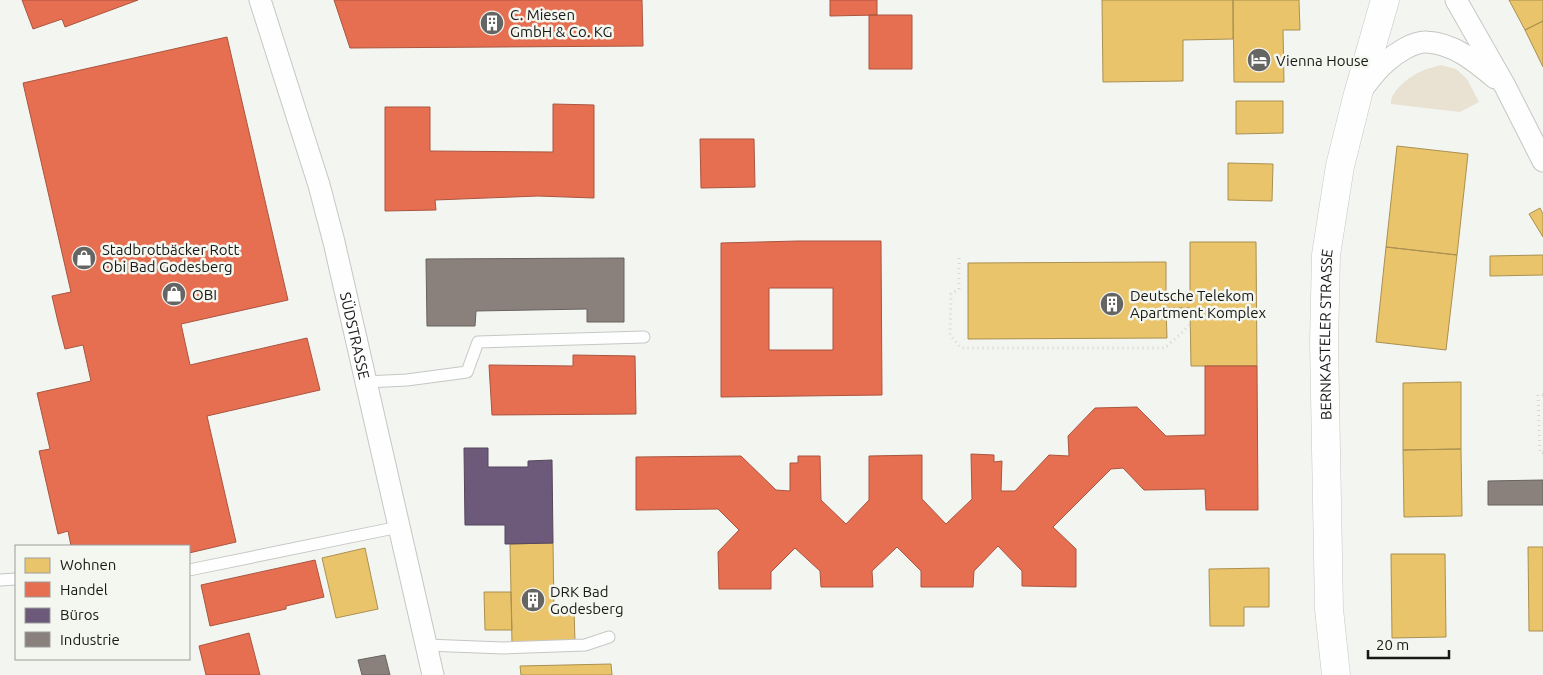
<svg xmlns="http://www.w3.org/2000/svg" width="1543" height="675" font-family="Ubuntu,sans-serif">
  <rect width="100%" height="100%" fill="#f3f5f1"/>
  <!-- green -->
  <path fill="#e9e1d2" d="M 1441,65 L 1456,69 L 1467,79 L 1479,102 L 1460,112 L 1391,104 C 1390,91 1410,76 1422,71 C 1428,68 1435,67 1441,65 Z"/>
  <!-- homes -->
  <path fill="#e9c46a" stroke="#aa9051" d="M 1102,0 L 1233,0 L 1233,39 L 1183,40 L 1183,81 L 1103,82 Z
    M 1233,0 L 1299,0 L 1300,30 L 1283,30 L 1284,82 L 1234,82 Z
    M 1509,0 L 1543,0 L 1543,21 L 1525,30 Z
    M 1543,21 L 1543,67 L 1525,30 Z
    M 1236,101 L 1283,101 L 1283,133 L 1236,134 Z
    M 1397,146 L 1468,154 L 1457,255 L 1386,247 Z
    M 1228,163 L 1273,164 L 1272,201 L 1228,200 Z
    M 1540,208 L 1543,214 L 1543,237 L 1529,214 Z
    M 1190,242 L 1256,242 L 1257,366 L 1191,366 L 1190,308 L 1166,308 L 1167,338 L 968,339 L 968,263 L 1166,262 L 1166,295 L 1190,295 Z
    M 1386,247 L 1457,255 L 1446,350 L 1376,342 Z
    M 1543,255 L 1543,275 L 1490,276 L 1490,256 Z
    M 1461,382 L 1461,449 L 1403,450 L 1403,383 Z
    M 1461,449 L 1462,516 L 1404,517 L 1403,450 Z
    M 553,543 L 554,610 L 574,609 L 575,642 L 512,643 L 510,544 Z
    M 1528,547 L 1543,547 L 1543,631 L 1529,631 Z
    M 365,548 L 378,609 L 336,618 L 322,558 Z
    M 1391,554 L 1445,554 L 1446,637 L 1392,638 Z
    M 1269,568 L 1269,607 L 1244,607 L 1244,626 L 1210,626 L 1209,569 Z
    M 484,592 L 511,592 L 512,630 L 485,630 Z
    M 611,664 L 612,675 L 521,675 L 520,666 Z"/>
  <!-- shops -->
  <path fill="#e76f51" stroke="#a9553f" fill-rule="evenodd" d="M 22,0 L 138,0 L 65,27 L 62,19 L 33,29 Z
    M 334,0 L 642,0 L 643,46 L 350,48 Z
    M 830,0 L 877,0 L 877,15 L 830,16 Z
    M 869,15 L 912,15 L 912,69 L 869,69 Z
    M 227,37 L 288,300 L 181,324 L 190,365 L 307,338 L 320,390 L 207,416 L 236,542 L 189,553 L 189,546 L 71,546 L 68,531 L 58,534 L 39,451 L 50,449 L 37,393 L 91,381 L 83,345 L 65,349 L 58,322 L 52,296 L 71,292 L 23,83 Z
    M 553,104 L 594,105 L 594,198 L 538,196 L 435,200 L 436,210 L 385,211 L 385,107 L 430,107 L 430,151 L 553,152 Z
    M 700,139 L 754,139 L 755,187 L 701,188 Z
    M 798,241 L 881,241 L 882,395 L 721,397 L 721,243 ZM 769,288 L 833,288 L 833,350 L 769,350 Z
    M 573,355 L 635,356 L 636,414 L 492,415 L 489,365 L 573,366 Z
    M 1205,366 L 1257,366 L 1258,510 L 1206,510 L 1205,489 L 1144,490 L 1123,468 L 1111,469 L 1053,527 L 1076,549 L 1076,587 L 1022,586 L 1022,571 L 998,546 L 974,571 L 973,587 L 921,587 L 921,571 L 897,547 L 872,571 L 873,587 L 821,587 L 820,571 L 795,548 L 771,572 L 771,589 L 719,589 L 718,552 L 739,530 L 718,509 L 636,510 L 636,457 L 741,456 L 776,490 L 790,491 L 790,463 L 798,463 L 798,456 L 820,456 L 821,500 L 846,524 L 869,500 L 869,456 L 922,455 L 922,499 L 946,524 L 972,499 L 971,454 L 994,455 L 994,462 L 1002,461 L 1001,491 L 1015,491 L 1049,455 L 1069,456 L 1068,436 L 1095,408 L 1137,407 L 1166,436 L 1205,435 Z
    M 315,560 L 324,597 L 286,606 L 286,609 L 210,626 L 201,585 Z
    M 249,633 L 260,675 L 206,675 L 199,646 Z"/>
  <!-- offices -->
  <path fill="#6d597a" stroke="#54465c" d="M 464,448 L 488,448 L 488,467 L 528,467 L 528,461 L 552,460 L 553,543 L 505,544 L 505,525 L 465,525 Z"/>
  <!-- industry -->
  <path fill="#8a817c" stroke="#68625d" d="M 624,258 L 624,322 L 587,322 L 587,309 L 476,311 L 475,326 L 427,326 L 426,259 Z
    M 1543,480 L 1543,505 L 1488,505 L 1488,481 Z
    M 385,655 L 390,675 L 362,675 L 358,660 Z"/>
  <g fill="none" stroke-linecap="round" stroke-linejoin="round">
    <!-- lane casing -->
    <g stroke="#c6c7c5" stroke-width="13">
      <path id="lane" d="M 365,382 L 407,380 L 467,372 L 478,342 L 644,337
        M 189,570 L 399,527
        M 0,580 L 16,579
        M 426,645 L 503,648 L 585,645 L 609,637"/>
    </g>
    <!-- street casing -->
    <g stroke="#c6c7c5" stroke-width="23">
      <g id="street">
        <path id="s1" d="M 260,0 L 319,185 L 334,242 L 433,675"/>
        <path d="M 1456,0 L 1505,86 L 1543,161"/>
        <path d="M 1360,92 C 1368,82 1376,70 1386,62 C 1396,53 1414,41 1427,42 C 1453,43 1476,62 1495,78"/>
      </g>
    </g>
    <!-- secondary casing -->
    <g stroke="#c6c7c5" stroke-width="29">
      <g id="secondary">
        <path id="s2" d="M 1336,675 L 1329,609 L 1324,342 L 1326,255 L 1340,166 L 1358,94 L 1385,0"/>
      </g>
    </g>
    <!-- path -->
    <path stroke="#d7d7d7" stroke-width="3" stroke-dasharray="1 4" stroke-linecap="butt" d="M 959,258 L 959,289 L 951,294 L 950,335 L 961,348 L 1165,348 L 1190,325
      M 1543,395 L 1538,395 L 1540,453 L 1543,453"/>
    <!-- lane -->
    <use href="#lane" stroke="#fdfefd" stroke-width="11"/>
    <!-- street -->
    <use href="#street" stroke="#fdfefd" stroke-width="21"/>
    <!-- secondary -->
    <use href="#secondary" stroke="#fdfefd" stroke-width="28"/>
  </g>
  <!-- icons -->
  <defs>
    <g id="building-disc" transform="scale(1.25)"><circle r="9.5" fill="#656563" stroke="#f4f6f0"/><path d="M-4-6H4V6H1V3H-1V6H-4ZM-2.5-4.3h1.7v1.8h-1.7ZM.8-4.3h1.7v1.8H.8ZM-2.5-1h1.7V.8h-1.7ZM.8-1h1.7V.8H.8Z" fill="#fff"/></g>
    <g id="hotel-disc" transform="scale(1.25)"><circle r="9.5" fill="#656563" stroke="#f4f6f0"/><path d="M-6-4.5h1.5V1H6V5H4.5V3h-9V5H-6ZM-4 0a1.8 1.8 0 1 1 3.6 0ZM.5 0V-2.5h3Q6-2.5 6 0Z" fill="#fff"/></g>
    <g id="shop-disc" transform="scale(1.25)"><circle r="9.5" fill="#656563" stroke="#f4f6f0"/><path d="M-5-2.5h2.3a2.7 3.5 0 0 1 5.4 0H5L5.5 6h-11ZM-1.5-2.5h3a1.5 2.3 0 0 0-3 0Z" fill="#fff"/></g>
  </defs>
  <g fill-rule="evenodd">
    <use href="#building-disc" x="492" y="23"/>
    <use href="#hotel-disc" x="1259" y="60"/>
    <use href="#shop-disc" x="84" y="258"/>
    <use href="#shop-disc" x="174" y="294"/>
    <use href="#building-disc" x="1112" y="304"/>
    <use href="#building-disc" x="533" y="600"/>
  </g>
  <g text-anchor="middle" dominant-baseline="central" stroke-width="5" stroke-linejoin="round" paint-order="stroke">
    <!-- poi labels -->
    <g font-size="15" fill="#181816" stroke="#f4f6f0" text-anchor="start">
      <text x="510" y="14">C. Miesen<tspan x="510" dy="17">GmbH &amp; Co. KG</tspan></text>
      <text x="1276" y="60">Vienna House</text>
      <text x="102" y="249">Stadbrotbäcker Rott<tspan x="102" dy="17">Obi Bad Godesberg</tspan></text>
      <text x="192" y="294">OBI</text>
      <text x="1130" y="295">Deutsche Telekom<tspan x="1130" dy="17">Apartment Komplex</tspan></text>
      <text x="550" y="591">DRK Bad<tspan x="550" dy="17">Godesberg</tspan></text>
    </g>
    <!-- street labels -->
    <g font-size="15" fill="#181816" stroke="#f4f6f0">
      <text stroke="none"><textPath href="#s2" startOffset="341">BERNKASTELER STRASSE</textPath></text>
      <text stroke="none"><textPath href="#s1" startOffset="349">SÜDSTRASSE</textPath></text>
    </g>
  </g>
  <!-- legend -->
  <rect x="15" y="545" width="175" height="115" fill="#f4f6f0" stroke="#9c9d99"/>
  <rect x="25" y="558" width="25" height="15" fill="#e9c46a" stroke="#9c9d99"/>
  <text x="60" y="570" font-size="15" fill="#181816">Wohnen</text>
  <rect x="25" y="582" width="25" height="15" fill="#e76f51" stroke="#9c9d99"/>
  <text x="60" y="595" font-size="15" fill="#181816">Handel</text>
  <rect x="25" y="608" width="25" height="15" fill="#6d597a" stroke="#9c9d99"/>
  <text x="60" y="620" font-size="15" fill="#181816">Büros</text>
  <rect x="25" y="632" width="25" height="15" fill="#8a817c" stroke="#9c9d99"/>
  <text x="60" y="645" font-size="15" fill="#181816">Industrie</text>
  <!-- scale -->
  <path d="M1368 650v8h81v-8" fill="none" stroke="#181816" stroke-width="2.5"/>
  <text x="1376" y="650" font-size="15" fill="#181816" stroke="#f4f6f0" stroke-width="4" paint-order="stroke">20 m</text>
</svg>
